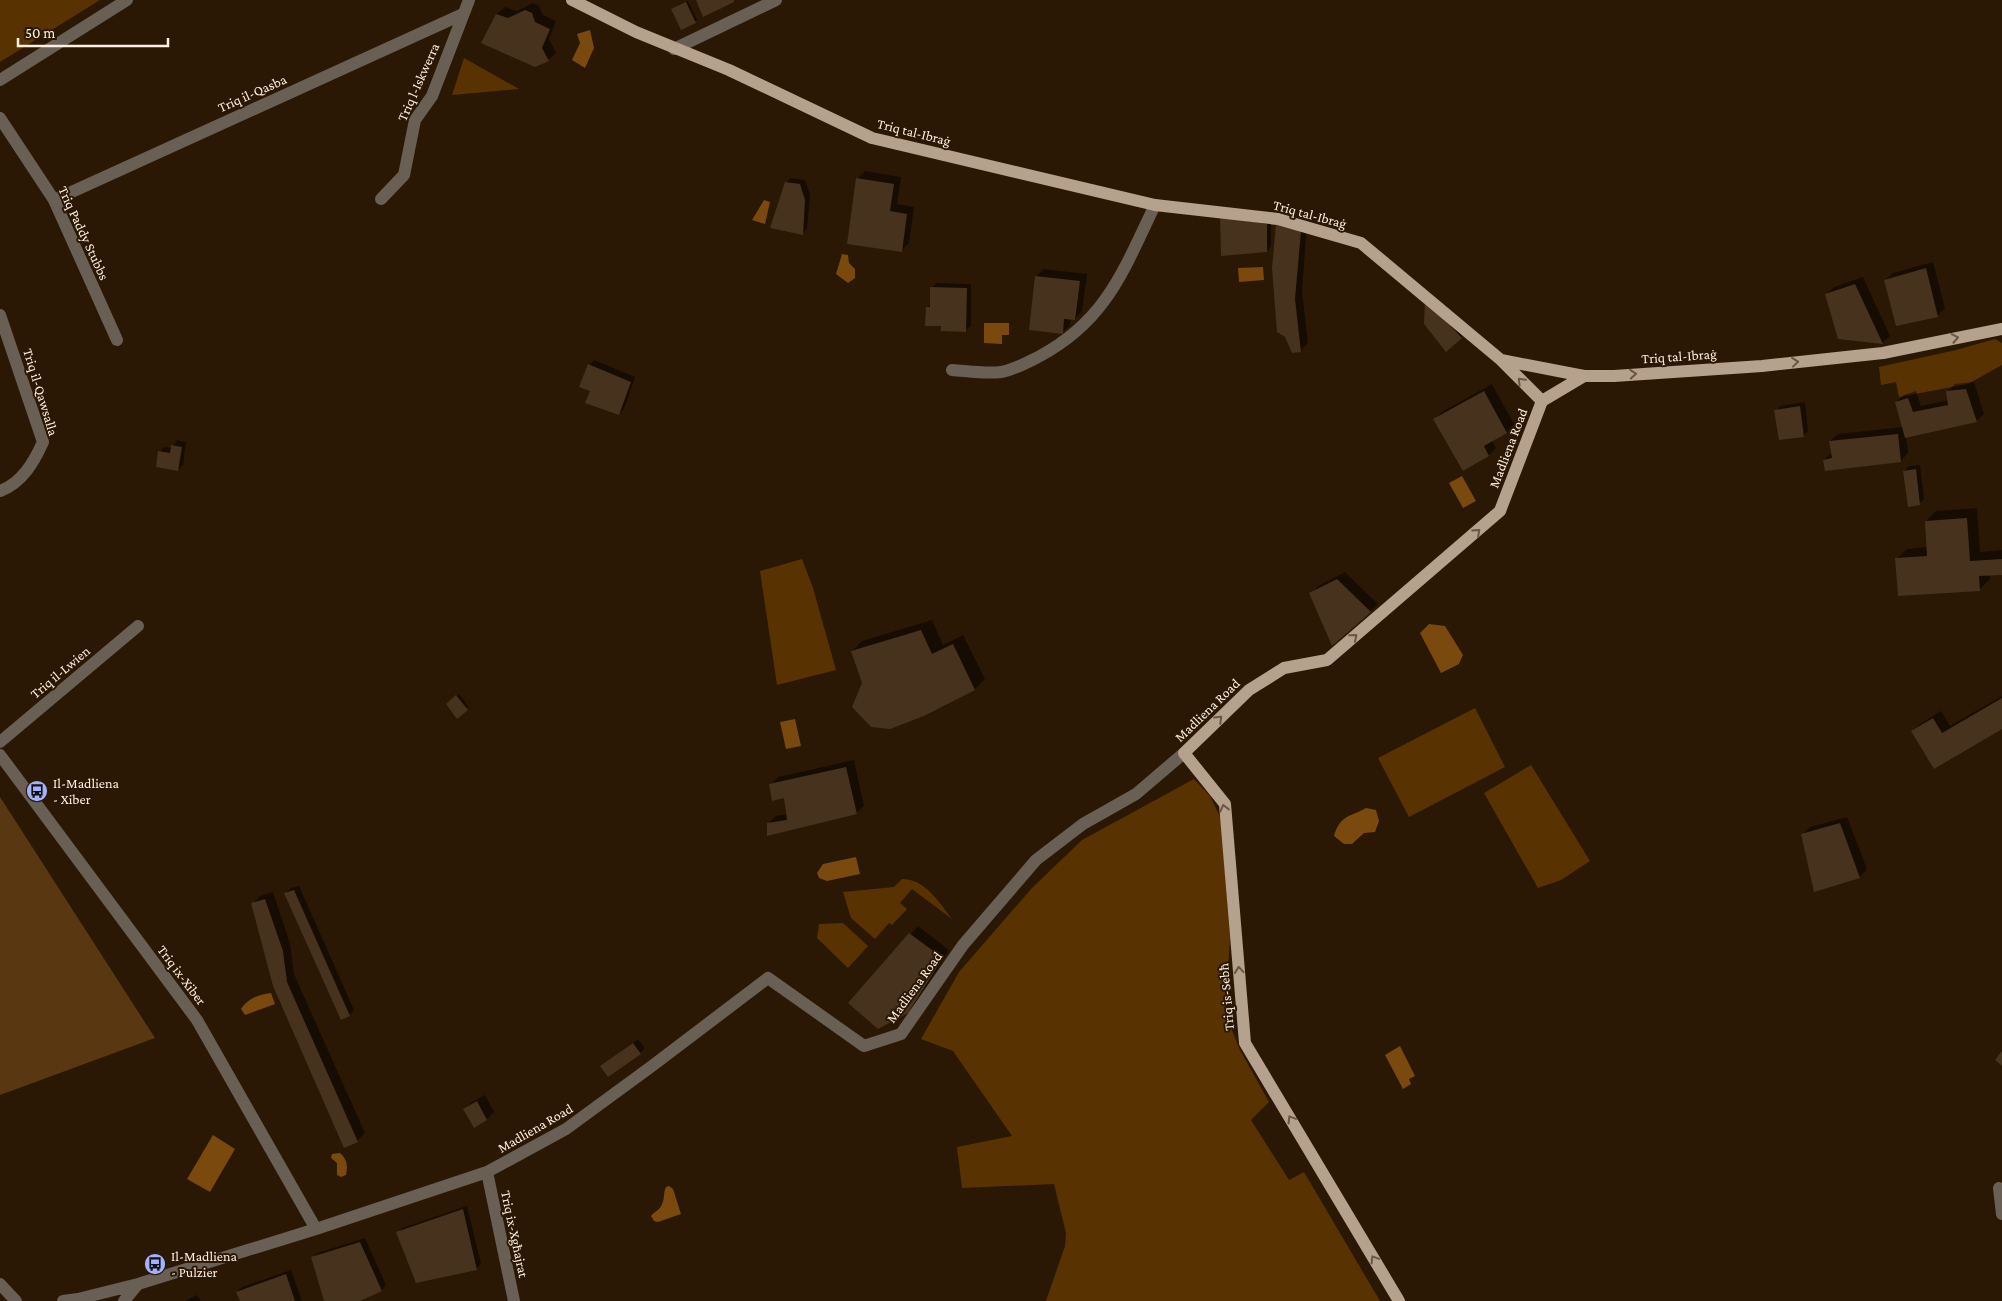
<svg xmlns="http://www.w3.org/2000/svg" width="2002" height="1301" font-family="'Crimson Pro',serif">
  <rect width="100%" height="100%" fill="#2b1804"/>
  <!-- green -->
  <path fill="#583301" d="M 0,0 L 100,0 L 0,62 Z
    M 464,58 L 519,89 L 452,95 Z
    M 1995,339 L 2002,343 L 2002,365 L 1968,384 L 1899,397 L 1896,382 L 1881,385 L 1879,367 L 1956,350 Z
    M 802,559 L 813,588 L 836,670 L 777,685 L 760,571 Z
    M 1475,708 L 1505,767 L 1409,817 L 1378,758 Z
    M 1531,765 L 1590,861 L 1561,880 L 1538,888 L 1484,793 Z
    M 1194,779 L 1210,796 L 1221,819 L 1230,939 L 1225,1013 L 1240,1050 L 1269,1102 L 1251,1120 L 1289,1180 L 1304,1172 L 1380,1301 L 1046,1301 L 1065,1246 L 1066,1233 L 1054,1184 L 962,1188 L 957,1147 L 1012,1136 L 953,1051 L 921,1039 L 959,972 L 1032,888 L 1082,840 Z
    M 902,879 C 925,879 939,902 952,919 L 912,889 L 900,903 L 907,909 L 892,925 L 889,923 L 875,939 L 851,918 L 843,892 L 894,887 Z
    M 843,923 L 868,946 L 848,968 L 817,938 L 819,924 Z"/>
  <!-- forest -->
  <path fill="#593811" d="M 0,797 L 155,1038 L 0,1095 Z"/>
  <!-- water -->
  <path fill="#79490e" d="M 590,30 L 594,48 L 585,68 L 572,60 L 580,43 L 577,34 Z
    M 764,200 L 770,202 L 765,224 L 752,220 Z
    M 842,254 L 848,255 L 849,263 L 855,269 L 855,278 L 848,283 L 836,274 Z
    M 1263,267 L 1264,280 L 1239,282 L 1238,268 Z
    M 984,323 L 1009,323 L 1009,335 L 1002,335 L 1002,344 L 984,343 Z
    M 1462,476 L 1476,501 L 1463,508 L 1449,483 Z
    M 1429,624 L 1445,626 L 1463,655 L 1459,664 L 1441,673 L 1420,633 Z
    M 795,719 L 801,746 L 786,749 L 780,722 Z
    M 1366,808 L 1376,810 L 1379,821 L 1375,832 L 1364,833 L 1352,844 L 1344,844 L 1334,836 C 1340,815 1350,817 1366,808 Z
    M 856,857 L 860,874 L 827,881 L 819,878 L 817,873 L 823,864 Z
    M 271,993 L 275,1004 L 245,1015 L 241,1009 C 248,998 258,995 271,993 Z
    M 1400,1046 L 1415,1076 L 1409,1079 L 1411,1084 L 1403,1089 L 1385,1055 Z
    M 213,1135 L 235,1149 L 210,1192 L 187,1179 Z
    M 340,1153 C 347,1159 348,1166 346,1175 L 341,1177 L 337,1175 L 337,1163 L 331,1158 L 332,1154 Z
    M 669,1186 L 673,1189 L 681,1214 L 658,1222 L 654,1221 L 651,1216 C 654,1212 660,1210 662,1204 C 665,1198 663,1193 666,1187 Z"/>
  <!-- shadow -->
  <path fill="#0007" d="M 688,1 L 697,20 L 695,22 L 672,9 Z
    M 533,3 L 539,6 L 543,15 L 556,21 L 549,39 L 556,53 L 548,60 L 483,43 L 497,14 L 505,7 L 517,11 Z
    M 865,171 L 901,177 L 897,204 L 914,207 L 909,243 L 901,251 L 857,179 Z
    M 791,178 L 805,180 L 810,194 L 807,229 L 802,234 L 786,183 Z
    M 1226,212 L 1271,220 L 1271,246 L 1267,251 Z
    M 1307,223 L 1302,291 L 1308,343 L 1300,351 L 1274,268 Z
    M 1933,262 L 1945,308 L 1937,316 L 1885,280 L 1893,273 Z
    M 1043,269 L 1087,274 L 1082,311 L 1075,319 L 1071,318 L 1070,325 L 1062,333 L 1036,277 Z
    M 1863,277 L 1890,336 L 1882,343 L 1826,295 L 1834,287 Z
    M 936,283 L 971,284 L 971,326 L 966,330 L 927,308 L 931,303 L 932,288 Z
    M 1427,299 L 1466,333 L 1446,351 Z
    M 594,360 L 635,377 L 624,409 L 619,414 L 591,391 L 589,365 Z
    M 1974,382 L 1984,414 L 1976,421 L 1906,437 L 1908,453 L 1901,461 L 1824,460 L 1832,452 L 1830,441 L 1838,434 L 1903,427 L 1896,402 L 1904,395 L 1916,391 L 1921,406 L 1949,400 L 1947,392 L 1955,384 Z
    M 1492,384 L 1514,424 L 1507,432 L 1492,440 L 1496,448 L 1489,455 L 1463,469 L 1435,419 L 1442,412 Z
    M 1805,402 L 1808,431 L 1803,436 L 1776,411 L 1780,406 Z
    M 177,440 L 186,442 L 183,465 L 178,470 L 160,451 L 164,447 L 172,448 Z
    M 1920,465 L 1924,499 L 1919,504 L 1905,471 L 1909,466 Z
    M 1977,508 L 1980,552 L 2002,550 L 2002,573 L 1990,574 L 1990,579 L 1980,589 L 1899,595 L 1896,559 L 1907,549 L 1928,547 L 1926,521 L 1936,511 Z
    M 1345,572 L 1378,604 L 1370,611 L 1311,594 L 1318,586 Z
    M 932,620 L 943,645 L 963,635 L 985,679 L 975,689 L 924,715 L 863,683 L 852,651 L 862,641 Z
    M 459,694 L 469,707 L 457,717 L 448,704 Z
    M 2002,696 L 2002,728 L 1934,767 L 1913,731 L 1920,724 L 1941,711 L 1950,726 Z
    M 854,760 L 864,806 L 856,813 L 768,823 L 776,816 L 788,814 L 785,796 L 770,785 L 778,777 Z
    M 1847,817 L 1867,869 L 1860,877 L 1815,891 L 1802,835 L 1810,827 Z
    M 299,886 L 354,1010 L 349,1015 L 286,893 L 291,888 Z
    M 273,892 L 290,943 L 294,974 L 365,1133 L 357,1141 L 344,1146 L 253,904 L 260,896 Z
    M 918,926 L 949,950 L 916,1004 L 908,1012 L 850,1003 Z
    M 638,1039 L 645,1048 L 640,1053 L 602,1066 Z
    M 485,1095 L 494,1112 L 487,1119 L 465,1109 L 472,1102 Z
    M 467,1206 L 481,1264 L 476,1269 L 398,1232 L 402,1228 Z
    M 365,1238 L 386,1285 L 382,1290 L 357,1301 L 326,1301 L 312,1258 L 317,1253 Z
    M 291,1270 L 302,1301 L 241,1301 L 237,1292 L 242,1287 Z
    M 197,1295 L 201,1301 L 185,1301 Z"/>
  <!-- building -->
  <path fill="#46321d" d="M 696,0 L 734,0 L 734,2 L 703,17 Z
    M 686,2 L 696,23 L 681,30 L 671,9 Z
    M 525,10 L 532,13 L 535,22 L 550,29 L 542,48 L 549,61 L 535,67 L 481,43 L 496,14 L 508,18 Z
    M 856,178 L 894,184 L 890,211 L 907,214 L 902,252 L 847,244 Z
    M 785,182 L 800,184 L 805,200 L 803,235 L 770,228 Z
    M 1220,216 L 1267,224 L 1267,252 L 1221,256 Z
    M 1276,224 L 1301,231 L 1295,299 L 1301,352 L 1292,353 L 1285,337 L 1277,332 L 1272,268 Z
    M 1926,268 L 1938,317 L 1896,326 L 1884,280 Z
    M 1035,276 L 1080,281 L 1075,320 L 1064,319 L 1063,334 L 1029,330 Z
    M 1855,284 L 1883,344 L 1838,339 L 1825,294 Z
    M 930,287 L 967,288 L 966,332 L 941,331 L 941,326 L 925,326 L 926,307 L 930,307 Z
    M 1425,299 L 1462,338 L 1446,352 L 1424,324 Z
    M 588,364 L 631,382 L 619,415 L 585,403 L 590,391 L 579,387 Z
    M 1966,389 L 1977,422 L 1905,438 L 1895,402 L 1908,398 L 1913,412 L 1948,405 L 1946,391 Z
    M 1484,391 L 1507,433 L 1484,446 L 1489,456 L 1463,471 L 1433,419 Z
    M 1800,406 L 1804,437 L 1779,440 L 1774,410 Z
    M 1898,434 L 1901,462 L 1825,471 L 1823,460 L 1832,458 L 1829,441 Z
    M 171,445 L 182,447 L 178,471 L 156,467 L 158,451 L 170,453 Z
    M 1916,469 L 1920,505 L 1908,507 L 1903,471 Z
    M 1967,518 L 1970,561 L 2002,559 L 2002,575 L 1979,576 L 1980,591 L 1898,596 L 1895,558 L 1927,556 L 1925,521 Z
    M 1337,579 L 1371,612 L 1332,646 L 1309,593 Z
    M 921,630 L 932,654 L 953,644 L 975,690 L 924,716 L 890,729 L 871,727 L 852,707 L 862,683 L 851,651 Z
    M 456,695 L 468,710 L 457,719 L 446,704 Z
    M 2002,698 L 2002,729 L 1934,769 L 1911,731 L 1933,718 L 1942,733 Z
    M 846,767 L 857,814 L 767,836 L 767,823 L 787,820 L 784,798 L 772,801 L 769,784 Z
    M 1840,823 L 1860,878 L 1814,892 L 1801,834 Z
    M 294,890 L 350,1016 L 341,1020 L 284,893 Z
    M 265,899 L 283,951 L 287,982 L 358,1142 L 344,1148 L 273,986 L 251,903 Z
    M 909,933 L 943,958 L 908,1013 L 878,1029 L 848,1003 Z
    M 633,1043 L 641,1054 L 608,1077 L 600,1066 Z
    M 2002,1051 L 2002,1066 L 1995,1060 Z
    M 477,1101 L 487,1120 L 474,1128 L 463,1109 Z
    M 463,1209 L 477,1270 L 416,1283 L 396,1232 Z
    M 360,1242 L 382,1291 L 360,1301 L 324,1301 L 311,1257 Z
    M 286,1274 L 295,1301 L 240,1301 L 236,1292 Z"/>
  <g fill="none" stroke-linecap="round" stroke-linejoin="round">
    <!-- minor -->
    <path stroke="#695f55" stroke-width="12" d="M 674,49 L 776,0
      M 0,80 L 127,0
      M 0,118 L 54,200 L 117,340
      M 381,199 L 404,175 L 415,120 L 432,96 L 469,0
      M 54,200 L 463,14
      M 0,315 L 43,442 C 34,462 22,483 0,491
      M 952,370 C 967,371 986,374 1001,372 C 1014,370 1028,362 1040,356 C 1107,320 1124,269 1155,205
      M 0,742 L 138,626
      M 0,755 L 197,1020 L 316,1229
      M 487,1172 L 514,1301
      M 1999,1188 L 2002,1214
      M 0,1284 L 16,1301
      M 63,1301 L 78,1299 L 138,1284 L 316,1229 L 487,1172 L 566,1129 L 652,1066 L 768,978 L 864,1046 L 901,1034 L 963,945 L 1036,860 L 1083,824 L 1136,794 L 1184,753
      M 124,1301 L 138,1284"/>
    <!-- major -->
    <path stroke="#b6a18d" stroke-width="12" d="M 572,0 L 636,32 L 729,70 L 872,138 L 1155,205 L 1278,219 L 1361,243 L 1501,360 L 1584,376 L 1614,376 L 1762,366 L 1883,353 L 2002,329
      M 1501,360 L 1542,401
      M 1399,1301 L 1245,1043 L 1225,804 L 1184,753 L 1249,690 L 1284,668 L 1327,660 L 1500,511 L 1542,401 L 1584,376"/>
  </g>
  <!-- one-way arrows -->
  <defs><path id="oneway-chevron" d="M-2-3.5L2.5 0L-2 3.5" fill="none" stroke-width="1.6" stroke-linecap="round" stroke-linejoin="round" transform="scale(1.25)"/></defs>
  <g stroke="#6a5642">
    <use href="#oneway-chevron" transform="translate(1955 338) rotate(-11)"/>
    <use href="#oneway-chevron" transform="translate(1795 362) rotate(-6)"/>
    <use href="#oneway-chevron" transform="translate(1633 374) rotate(-4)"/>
    <use href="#oneway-chevron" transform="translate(1521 381) rotate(-134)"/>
    <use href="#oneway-chevron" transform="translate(1477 532) rotate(-42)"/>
    <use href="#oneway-chevron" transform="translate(1354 637) rotate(-41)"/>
    <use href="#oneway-chevron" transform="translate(1219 719) rotate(-44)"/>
    <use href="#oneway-chevron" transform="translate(1224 808) rotate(-104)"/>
    <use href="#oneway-chevron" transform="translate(1239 970) rotate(-95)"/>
    <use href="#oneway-chevron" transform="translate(1291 1119) rotate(-121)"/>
    <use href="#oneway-chevron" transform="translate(1374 1259) rotate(-121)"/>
  </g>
  <!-- icons -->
  <defs>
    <g id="bus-disc" transform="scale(1.125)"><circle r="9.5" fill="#a4b1fc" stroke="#2b1804"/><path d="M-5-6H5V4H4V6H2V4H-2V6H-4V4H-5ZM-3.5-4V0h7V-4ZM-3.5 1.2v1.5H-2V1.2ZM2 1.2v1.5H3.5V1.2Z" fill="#111"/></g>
  </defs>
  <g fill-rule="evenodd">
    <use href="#bus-disc" x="37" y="791"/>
    <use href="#bus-disc" x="155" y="1264"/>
  </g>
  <g text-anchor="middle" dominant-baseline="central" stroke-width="4" stroke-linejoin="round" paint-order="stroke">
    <!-- street labels -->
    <g font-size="14" fill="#fcefe2" stroke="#2b1804">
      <text transform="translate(418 82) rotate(-66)">Triq l-Iskwerra</text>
      <text transform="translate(252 93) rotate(-24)">Triq il-Qasba</text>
      <text transform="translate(914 132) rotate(14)">Triq tal-Ibraġ</text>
      <text transform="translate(1310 214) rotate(15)">Triq tal-Ibraġ</text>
      <text transform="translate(84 233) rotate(65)">Triq Paddy Stubbs</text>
      <text transform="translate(1679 356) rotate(-4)">Triq tal-Ibraġ</text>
      <text transform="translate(41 392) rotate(73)">Triq il-Qawsalla</text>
      <text transform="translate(1508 448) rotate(-69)">Madliena Road</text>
      <text transform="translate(60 672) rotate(-40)">Triq il-Lwien</text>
      <text transform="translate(1207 710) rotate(-44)">Madliena Road</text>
      <text transform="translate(182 975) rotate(53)">Triq ix-Xiber</text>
      <text transform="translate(914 987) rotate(-54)">Madliena Road</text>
      <text transform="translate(1226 997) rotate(-95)">Triq is-Sebħ</text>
      <text transform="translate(535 1128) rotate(-30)">Madliena Road</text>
      <text transform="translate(515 1234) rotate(78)">Triq ix-Xgħajrat</text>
    </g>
    <!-- poi labels -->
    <g font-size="14" fill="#fcefe2" stroke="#2b1804" text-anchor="start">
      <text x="53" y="783">Il-Madliena<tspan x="53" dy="16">- Xiber</tspan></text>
      <text x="171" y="1256">Il-Madliena<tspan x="171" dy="16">- Pulzier</tspan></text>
    </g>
  </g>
  <!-- scale -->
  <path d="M18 38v8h150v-8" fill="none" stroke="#fcefe2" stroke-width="2.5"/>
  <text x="25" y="38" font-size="15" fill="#fcefe2" stroke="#2b1804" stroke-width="4" paint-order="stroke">50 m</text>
</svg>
